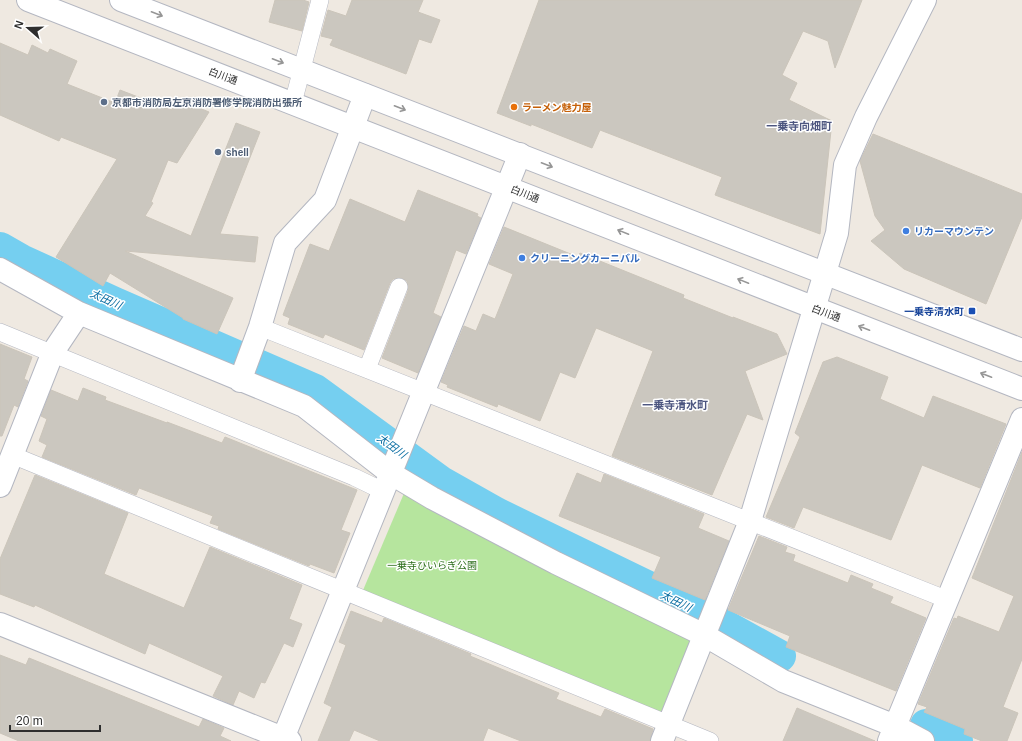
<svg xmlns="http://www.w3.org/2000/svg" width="1022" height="741" font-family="Arial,'Noto Sans JP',sans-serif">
  <rect width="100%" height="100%" fill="#efe9e1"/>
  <!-- green -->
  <path fill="#b6e59e" d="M 405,491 L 691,639 L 660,715 L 361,595 Z"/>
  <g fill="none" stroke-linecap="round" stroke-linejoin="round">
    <!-- canal -->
    <path stroke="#75cff0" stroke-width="32" d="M 0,248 L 21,260 L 115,303 L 315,390 L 441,482 L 496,513 L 702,613 L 780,656
      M 926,725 L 957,741"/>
  </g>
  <!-- building -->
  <path fill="#cbc7bf" stroke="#cbc5ba" d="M 275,0 L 303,0 L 309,2 L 302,31 L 269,22 Z
    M 352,0 L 423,0 L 418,12 L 440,20 L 431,43 L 419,39 L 406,74 L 330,45 L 333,39 L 321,36 L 328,10 L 346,16 Z
    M 539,0 L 862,0 L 835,68 L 828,41 L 803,31 L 782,75 L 797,83 L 789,100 L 832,121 L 820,234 L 715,195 L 722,177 L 600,130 L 592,148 L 531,124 L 531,126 L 497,113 Z
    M 0,43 L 28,55 L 32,45 L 48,53 L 50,49 L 77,61 L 67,84 L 115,103 L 120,90 L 172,110 L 177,99 L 209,112 L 177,163 L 168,160 L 151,202 L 153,203 L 145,216 L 191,236 L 236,123 L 260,132 L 220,234 L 258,237 L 255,262 L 125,251 L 233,298 L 217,334 L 183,319 L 183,318 L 110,273 L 103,286 L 56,257 L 117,159 L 61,137 L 59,141 L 0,115 Z
    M 873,134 L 1022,194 L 1022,217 L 986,304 L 904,269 L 871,241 L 885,230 L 875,216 L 860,161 Z
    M 418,190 L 478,214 L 477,216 L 481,218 L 466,254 L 456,250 L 433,313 L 441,317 L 418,373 L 382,358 L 408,291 L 407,281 L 402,278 L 393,279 L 390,283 L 364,350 L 325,334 L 323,338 L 288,324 L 290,318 L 283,315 L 310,244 L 329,251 L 350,199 L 405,222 Z
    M 504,227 L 578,257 L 580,253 L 684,295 L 683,298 L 733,318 L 733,317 L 777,334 L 787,354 L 745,371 L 763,420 L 747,414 L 712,495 L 612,456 L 653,351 L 596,328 L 575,378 L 560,372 L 540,421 L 498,404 L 497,407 L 447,387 L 448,385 L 441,382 L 464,326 L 476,331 L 483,314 L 495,319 L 513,274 L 489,264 Z
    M 0,344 L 32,357 L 24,379 L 28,381 L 18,407 L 14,405 L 2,436 L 0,436 Z
    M 837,357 L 888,377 L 880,399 L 924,418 L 933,396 L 1006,424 L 980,488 L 922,465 L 891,540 L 803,507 L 794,528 L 766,517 L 800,437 L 795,433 L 823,362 Z
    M 83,388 L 106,397 L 105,400 L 167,423 L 167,422 L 222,443 L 225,437 L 357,490 L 341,530 L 350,533 L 334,573 L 310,564 L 309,566 L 218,529 L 219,526 L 210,523 L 213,516 L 139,488 L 136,495 L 42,457 L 47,445 L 39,441 L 47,419 L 41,416 L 51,390 L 78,401 Z
    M 1022,452 L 1022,659 L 1003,707 L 1018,713 L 1007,741 L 982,741 L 964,734 L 965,729 L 924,712 L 927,707 L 918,704 L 954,618 L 957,619 L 958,616 L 999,632 L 1014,596 L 972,578 Z
    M 577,473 L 601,483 L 604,474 L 704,514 L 698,528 L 729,541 L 705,600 L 652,578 L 661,557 L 559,516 Z
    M 35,475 L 128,513 L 104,574 L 184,608 L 210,547 L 302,585 L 289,619 L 302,624 L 293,647 L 284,643 L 265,683 L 261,682 L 254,698 L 239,691 L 233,705 L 213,696 L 223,676 L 149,643 L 145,654 L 35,605 L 34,607 L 0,594 L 0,559 Z
    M 759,536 L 787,547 L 785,552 L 795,555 L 793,561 L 848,583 L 851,575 L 873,584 L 871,588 L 893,597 L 890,603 L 926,618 L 896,691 L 786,647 L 790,636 L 728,610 Z
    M 351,611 L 382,623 L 384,618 L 471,654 L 470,656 L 559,693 L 556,699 L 601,717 L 605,709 L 653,729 L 650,741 L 521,741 L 488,728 L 483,741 L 380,741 L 354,730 L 349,741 L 318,741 L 332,707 L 324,703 L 346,645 L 339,642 Z
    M 0,655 L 26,665 L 29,658 L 199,727 L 203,719 L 224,728 L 220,736 L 231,741 L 19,741 L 0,733 Z
    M 797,708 L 875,741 L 783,741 Z"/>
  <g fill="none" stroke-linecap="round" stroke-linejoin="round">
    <!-- lane casing -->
    <g stroke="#b4b7c1" stroke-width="18">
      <path id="lane" d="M 293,103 L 320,0
        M 260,327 L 948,600
        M 0,332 L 354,477 L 383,491
        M 367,369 L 399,287
        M 12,455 L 710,741"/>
    </g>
    <!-- street casing -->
    <g stroke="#b4b7c1" stroke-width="24">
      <path id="street" d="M 0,269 L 79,313 L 304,406 L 390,473 L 432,498 L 556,563 L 704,635 L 783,681 L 895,726 L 923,741
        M 240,381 L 260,327 L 285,243 L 325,200 L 365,95
        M 0,486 L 53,352 L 79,313
        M 0,624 L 290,741
        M 282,741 L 520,154
        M 662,741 L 750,521 L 837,233 L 845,165 L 866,117 L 925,0
        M 889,741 L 1022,419"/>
    </g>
    <!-- secondary casing -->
    <g stroke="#b4b7c1" stroke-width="24">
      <path id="secondary" d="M 28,0 L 1022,389
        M 121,0 L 1022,350"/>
    </g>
    <!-- lane -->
    <use href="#lane" stroke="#fff" stroke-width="17"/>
    <!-- street -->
    <use href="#street" stroke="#fff" stroke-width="22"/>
    <!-- secondary -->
    <use href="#secondary" stroke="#fff" stroke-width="22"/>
  </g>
  <!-- one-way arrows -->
  <defs><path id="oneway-shaft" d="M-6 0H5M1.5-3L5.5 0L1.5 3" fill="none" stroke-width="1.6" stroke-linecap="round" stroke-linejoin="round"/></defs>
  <g stroke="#969696">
    <use href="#oneway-shaft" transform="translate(157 14) rotate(21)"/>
    <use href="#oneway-shaft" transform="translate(278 61) rotate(21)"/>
    <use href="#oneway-shaft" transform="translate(400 108) rotate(21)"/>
    <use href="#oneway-shaft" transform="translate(547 165) rotate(21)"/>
    <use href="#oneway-shaft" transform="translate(623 232) rotate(-158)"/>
    <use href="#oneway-shaft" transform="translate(743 281) rotate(-158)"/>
    <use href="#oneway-shaft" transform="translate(864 328) rotate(-159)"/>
    <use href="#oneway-shaft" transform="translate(986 375) rotate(-159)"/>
  </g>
  <!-- markers -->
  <g fill="#5c6f8a" stroke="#fff" stroke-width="1.5">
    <circle cx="104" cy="102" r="4"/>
    <circle cx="218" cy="152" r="4"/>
  </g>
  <circle fill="#e8710a" stroke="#fff" stroke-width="1.5" cx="514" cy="107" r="4"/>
  <g fill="#3f7fe0" stroke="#fff" stroke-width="1.5">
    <circle cx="906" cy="231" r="4"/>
    <circle cx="522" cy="258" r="4"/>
  </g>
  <rect fill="#1a4fb4" stroke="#fff" stroke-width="1.5" x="968" y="307" width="8" height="8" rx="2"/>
  <g text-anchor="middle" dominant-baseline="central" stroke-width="3" stroke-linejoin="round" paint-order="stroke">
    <!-- street labels -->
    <g font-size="10" fill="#2e2e2e" stroke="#fff">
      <text transform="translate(223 76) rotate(21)">白川通</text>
      <text transform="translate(525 194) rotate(22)">白川通</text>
      <text transform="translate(826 313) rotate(21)">白川通</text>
    </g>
    <!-- service labels -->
    <g font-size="10" font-weight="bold" fill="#4e5e75" stroke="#fff" text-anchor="start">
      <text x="112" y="102">京都市消防局左京消防署修学院消防出張所</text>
      <text x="226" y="152">shell</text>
    </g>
    <!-- food labels -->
    <g font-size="10" font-weight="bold" fill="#c56008" stroke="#fff" text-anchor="start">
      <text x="522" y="107">ラーメン魅力屋</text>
    </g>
    <!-- shop labels -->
    <g font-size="10" font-weight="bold" fill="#366cbe" stroke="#fff" text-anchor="start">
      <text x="914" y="231">リカーマウンテン</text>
      <text x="530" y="258">クリーニングカーニバル</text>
    </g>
    <!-- transit labels -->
    <g font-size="10" font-weight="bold" fill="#164399" stroke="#fff" text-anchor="end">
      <text x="964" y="311">一乗寺清水町</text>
    </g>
    <!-- park labels -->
    <g font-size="10" fill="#2c6e1b" stroke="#fff">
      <text x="432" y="565">一乗寺ひいらぎ公園</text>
    </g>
    <!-- neighbourhood labels -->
    <g font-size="11" font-weight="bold" fill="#4d5680" stroke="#fff">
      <text x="799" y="126">一乗寺向畑町</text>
      <text x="675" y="405">一乗寺清水町</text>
    </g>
    <!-- water labels -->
    <g font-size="11" font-style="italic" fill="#0d6fa3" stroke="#fff">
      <text transform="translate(106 299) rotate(24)">太田川</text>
      <text transform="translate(392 446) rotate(36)">太田川</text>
      <text transform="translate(676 601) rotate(26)">太田川</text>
    </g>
  </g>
  <!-- north arrow -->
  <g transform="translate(28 28) rotate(290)" stroke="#ffffff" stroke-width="3" paint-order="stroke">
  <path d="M0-3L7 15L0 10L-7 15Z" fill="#2e2e2e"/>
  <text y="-6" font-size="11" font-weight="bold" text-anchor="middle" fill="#2e2e2e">N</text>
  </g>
  <!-- scale -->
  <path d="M10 725v6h90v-6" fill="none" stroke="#2e2e2e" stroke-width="2"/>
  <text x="16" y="725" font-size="12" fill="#2e2e2e" stroke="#ffffff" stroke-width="3" paint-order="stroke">20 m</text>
</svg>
